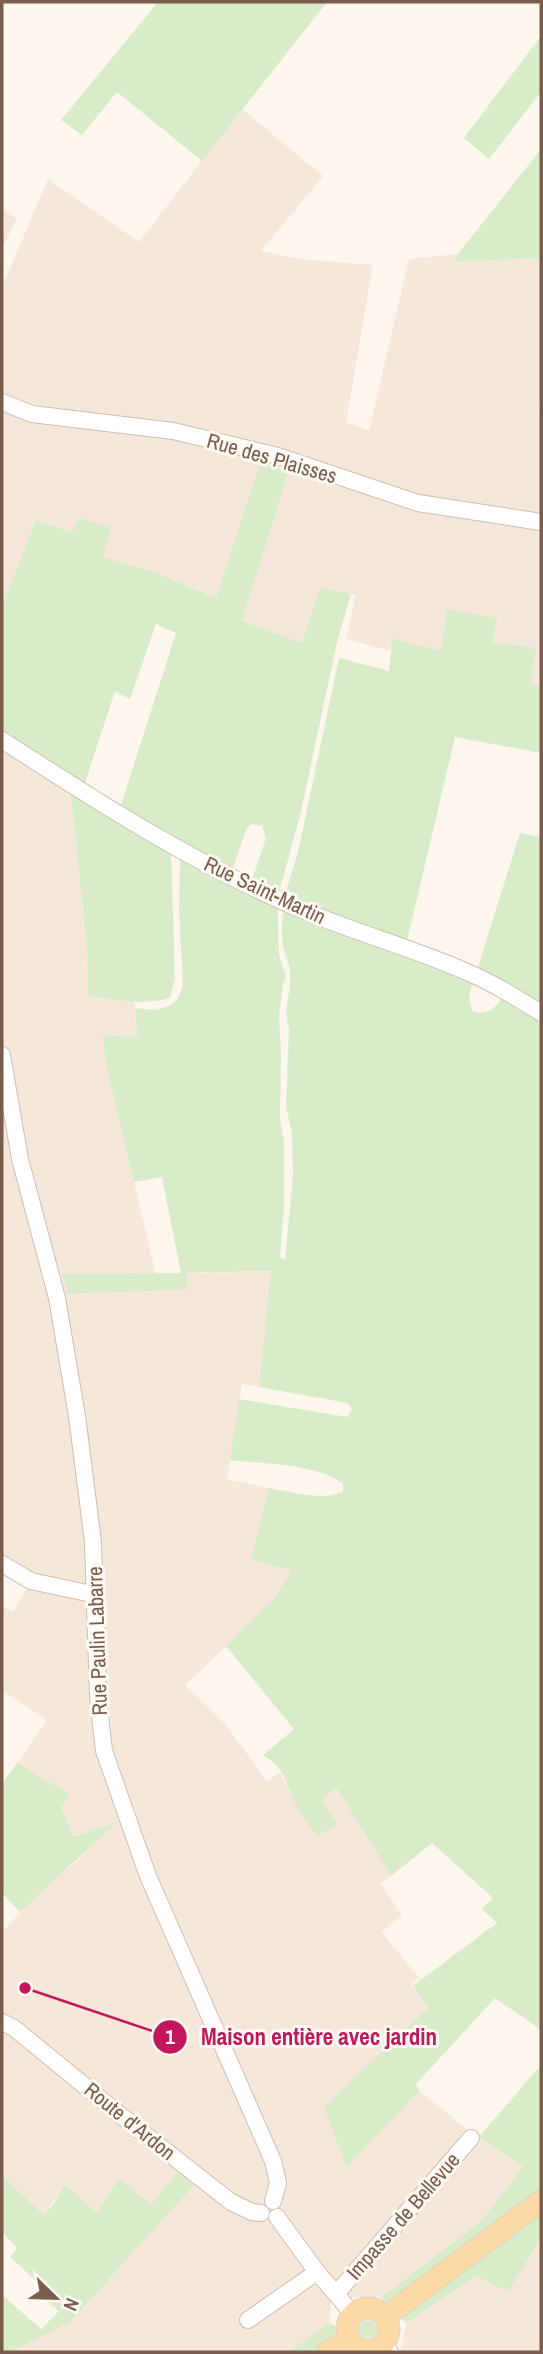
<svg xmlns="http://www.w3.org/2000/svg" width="543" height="2354" font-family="'Archivo Narrow',sans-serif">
  <rect width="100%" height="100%" fill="#fdf6ec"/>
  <!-- residential -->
  <path fill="#f5e8da" d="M 242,109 L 323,176 L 261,251 L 300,259 L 373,265 L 346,422 L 369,431 L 409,259 L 458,254 L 456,262 L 541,258 L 541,393 L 538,414 L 541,415 L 541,686 L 530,684 L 492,642 L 496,618 L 441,652 L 393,638 L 390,651 L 346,639 L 356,595 L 320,587 L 302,643 L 242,621 L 289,471 L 260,464 L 216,598 L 154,572 L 102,557 L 73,532 L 36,520 L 2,605 L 2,288 L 48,179 L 139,242 Z
    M 2,208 L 17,219 L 2,248 Z
    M 2,747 L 70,794 L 87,947 L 88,996 L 134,1001 L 137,1037 L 102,1037 L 107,1069 L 156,1274 L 63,1274 L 187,1289 L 187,1274 L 272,1271 L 259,1387 L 242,1384 L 227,1479 L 269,1488 L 251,1560 L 293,1570 L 273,1600 L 254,1621 L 185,1685 L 226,1725 L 267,1781 L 280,1772 L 294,1801 L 322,1800 L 336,1787 L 391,1876 L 380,1883 L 402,1915 L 382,1932 L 418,1977 L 411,1984 L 428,2006 L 325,2109 L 347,2166 L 419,2091 L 467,2129 L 523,2167 L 481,2221 L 405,2282 L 381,2298 L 354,2297 L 331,2303 L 330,2323 L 288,2352 L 9,2352 L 70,2322 L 178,2173 L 151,2206 L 97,2213 L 65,2184 L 44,2215 L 2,2175 L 2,1928 L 4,1930 L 46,1885 L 74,1864 L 115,1822 L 74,1837 L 61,1808 L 68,1794 L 17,1763 L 47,1720 L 2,1690 L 2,1606 L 14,1612 L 29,1583 L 2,1567 Z
    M 541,2238 L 541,2352 L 397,2352 L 402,2346 L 406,2323 L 477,2276 L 508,2291 Z"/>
  <!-- green -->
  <path fill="#d8ecc9" d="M 158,2 L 327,2 L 202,161 L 117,92 L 82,135 L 61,120 Z
    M 541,36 L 541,92 L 489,159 L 464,138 Z
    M 541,149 L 541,258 L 455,262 L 458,254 Z
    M 260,463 L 289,471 L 242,621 L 302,643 L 320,587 L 351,594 L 337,642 L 300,816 L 279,892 L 252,880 L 266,838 L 262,826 L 252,824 L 247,828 L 232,870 L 120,808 L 176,633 L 156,624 L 130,699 L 115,691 L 84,786 L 2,732 L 2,605 L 36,520 L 72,532 L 79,518 L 111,528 L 103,557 L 154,572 L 216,598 Z
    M 447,609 L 497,618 L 492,642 L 536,648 L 530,684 L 541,686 L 541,753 L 455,737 L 407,941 L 284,898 L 298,852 L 339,658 L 389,671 L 392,638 L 441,651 Z
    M 70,790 L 171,851 L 175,979 L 170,998 C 145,1006 114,999 88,996 L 87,947 Z
    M 520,833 L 541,837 L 541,1005 L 477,970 Z
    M 180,854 L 278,905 L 279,955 L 286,976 L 283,984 L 279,1016 L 281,1051 L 280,1120 L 284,1142 L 284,1208 L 280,1257 L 285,1260 L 293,1175 L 292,1133 L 286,1107 L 289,1028 C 282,1009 292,993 290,973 C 290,964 285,956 283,947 C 281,933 282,921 284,908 L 474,981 C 469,993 467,999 473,1011 C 488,1016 495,1009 502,997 L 541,1024 L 541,2030 L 495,1998 L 416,2084 L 419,2091 L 347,2167 L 324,2108 L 428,2007 L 413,1986 L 497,1923 L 482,1909 L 493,1898 L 432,1843 L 391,1876 L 336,1787 L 322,1800 L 337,1824 L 317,1836 C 309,1824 299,1812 293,1799 C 283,1776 286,1770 263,1755 L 294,1729 L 226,1646 L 273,1600 L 292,1570 L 251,1560 L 269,1488 C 293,1492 320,1501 343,1492 L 343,1484 C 317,1463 263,1464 230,1460 L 239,1399 L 348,1417 L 352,1409 L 347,1403 L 259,1387 L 271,1271 L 187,1273 L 188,1289 L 68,1294 L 62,1274 L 181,1273 L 162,1177 L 134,1182 L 107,1069 L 102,1036 L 137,1037 L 135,1008 L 156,1010 L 171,1005 L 178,998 L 183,986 L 179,910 Z
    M 17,1763 L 69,1794 L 61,1808 L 74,1837 L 118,1821 C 86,1852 52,1881 20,1912 L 2,1893 L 2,1784 Z
    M 541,2065 L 541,2238 L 508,2292 L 477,2276 L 406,2323 L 381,2298 L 481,2221 L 523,2167 L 479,2137 Z
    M 178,2172 L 194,2185 L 70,2322 L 10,2352 L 2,2352 L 2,2295 L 41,2329 L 59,2311 L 42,2297 L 46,2290 L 10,2257 L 17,2248 L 2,2232 L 2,2175 L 44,2215 L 54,2203 L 65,2184 L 97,2213 L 119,2178 L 151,2205 Z
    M359 2329a9 9 0 1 1 18 0a9 9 0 1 1-18 0Z
    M 330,2323 L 339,2328 C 323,2352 316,2352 288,2352 Z"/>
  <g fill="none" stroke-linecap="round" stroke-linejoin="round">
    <!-- minor casing -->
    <g stroke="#d1beb0" stroke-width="18">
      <path id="minor" d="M 2,402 L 32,414 L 173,431 L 278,456 L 418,503 L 541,522
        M 2,740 C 99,803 199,867 307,912 C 360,934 415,949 467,972 C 493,983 517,998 541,1013
        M 2,1055 L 20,1159 L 57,1298 L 77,1416 L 93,1542 L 98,1698 L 104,1751 L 148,1876 L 273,2161 L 278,2183 L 273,2201
        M 2,1564 L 31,1581 L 96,1595
        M 2,2022 L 14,2028 L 119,2114 L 231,2202 L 252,2212 L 261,2213
        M 277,2217 L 317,2272 L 353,2314
        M 336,2294 L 471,2138
        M 248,2320 L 317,2272
        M 384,2343 L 390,2352"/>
    </g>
    <!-- major casing -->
    <g stroke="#dad1cd" stroke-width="23">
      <path id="major" d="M347 2329a21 21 0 1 1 42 0a21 21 0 1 1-42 0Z
        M 385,2317 L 541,2201
        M 327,2352 L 350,2339"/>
    </g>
    <!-- minor -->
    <use href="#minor" stroke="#fff" stroke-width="16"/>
    <!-- major -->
    <use href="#major" stroke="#fbd9a5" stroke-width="21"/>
  </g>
  <g text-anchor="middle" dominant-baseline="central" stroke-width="6" stroke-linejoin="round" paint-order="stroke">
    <!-- street labels -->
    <g font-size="21" fill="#7a5c4d" stroke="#fffaf3">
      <text transform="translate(272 458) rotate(16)">Rue des Plaisses</text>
      <text transform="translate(265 890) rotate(25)">Rue Saint-Martin</text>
      <text transform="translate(97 1641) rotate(-92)">Rue Paulin Labarre</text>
      <text transform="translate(130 2121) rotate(39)">Route d'Ardon</text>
      <text transform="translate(403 2216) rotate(-49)">Impasse de Bellevue</text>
    </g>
  </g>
  <!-- callouts -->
  <path fill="none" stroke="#c2185b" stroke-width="2.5" d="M25 1988L170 2037"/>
  <g fill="#c2185b" stroke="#fffaf3" stroke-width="2.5">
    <circle cx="25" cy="1988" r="7"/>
    <circle cx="170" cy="2037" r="18"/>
  </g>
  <g font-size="21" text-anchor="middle" font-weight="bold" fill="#fff">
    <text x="170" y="2044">1</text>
  </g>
  <g font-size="23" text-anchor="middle" font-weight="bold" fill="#c2185b" stroke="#fffaf3" stroke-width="6" stroke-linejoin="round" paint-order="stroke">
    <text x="319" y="2045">Maison entière avec jardin</text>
  </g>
  <!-- border -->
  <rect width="543" height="2354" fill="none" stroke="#7a5c4d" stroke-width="7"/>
  <!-- north arrow -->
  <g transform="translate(56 2298) rotate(113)" stroke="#fffaf3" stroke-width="5" paint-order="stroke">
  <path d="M0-5L12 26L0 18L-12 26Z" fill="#7a5c4d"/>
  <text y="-10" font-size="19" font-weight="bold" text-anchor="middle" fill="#7a5c4d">N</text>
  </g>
</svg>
